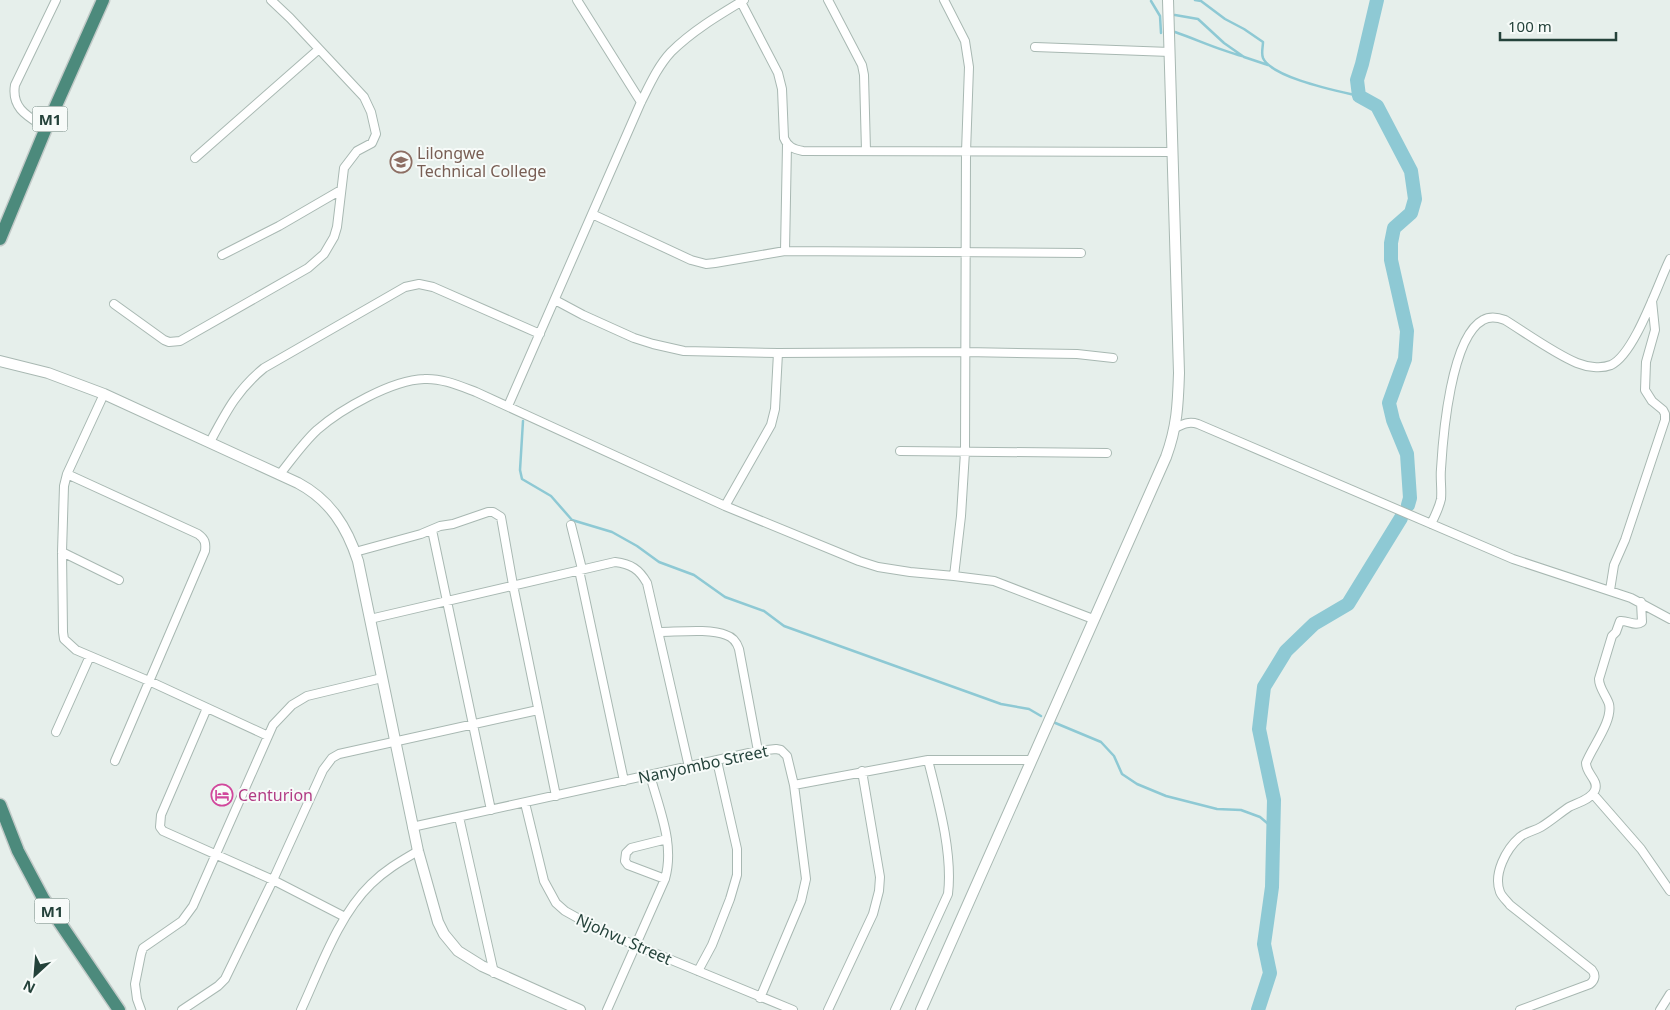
<svg xmlns="http://www.w3.org/2000/svg" width="1670" height="1010" font-family="'Noto Sans',sans-serif">
  <rect width="100%" height="100%" fill="#e6efeb"/>
  <g fill="none" stroke-linecap="round" stroke-linejoin="round">
    <!-- stream -->
    <path stroke="#8ec9d4" stroke-width="2.5" d="M 1195,0 L 1201,1 L 1225,19 L 1244,29 L 1263,42 C 1263,47 1261,53 1263,58 C 1272,78 1338,91 1359,96
      M 1151,1 L 1160,16 L 1161,33
      M 1175,15 L 1198,19 L 1224,43 L 1244,57 L 1268,65
      M 1175,32 C 1198,40 1219,50 1242,56
      M 523,421 L 520,470 L 522,479 L 551,496 L 572,520 L 612,532 L 637,546 L 659,562 L 694,575 L 725,597 L 764,611 L 784,626 L 1001,704 L 1029,709 L 1041,716
      M 1053,722 L 1101,742 L 1114,756 L 1122,774 L 1137,784 L 1166,796 L 1217,809 L 1241,810 L 1260,817 L 1273,828"/>
    <!-- river -->
    <path stroke="#8ec9d4" stroke-width="14" d="M 1377,0 L 1362,64 L 1357,80 L 1359,96 L 1377,106 L 1411,171 L 1415,199 L 1411,213 L 1394,228 L 1391,243 L 1391,260 L 1407,331 L 1405,359 L 1389,403 L 1393,420 L 1407,454 L 1410,498 L 1408,505
      M 1258,1010 L 1270,973 L 1264,944 L 1272,887 L 1274,800 L 1259,729 L 1264,687 L 1286,651 L 1314,624 L 1348,604 L 1401,518"/>
    <!-- minor casing -->
    <g stroke="#a8b8b2" stroke-width="10">
      <path id="minor" d="M 577,0 L 641,102
        M 828,0 L 862,65 L 864,75 L 866,151
        M 944,0 L 965,41 L 969,67 L 966,152 L 965,452 L 961,516 L 954,576
        M 741,2 L 778,73 L 782,89 L 784,138 C 788,147 793,149 803,151 L 1172,152
        M 1035,47 L 1170,52
        M 46,128 C 29,117 11,109 15,85 L 56,0
        M 195,158 L 319,49
        M 592,214 L 691,260 L 706,264 L 715,263 L 785,251 L 1081,253
        M 785,251 L 787,145
        M 222,255 L 279,226 L 341,190
        M 555,300 L 583,315 L 634,338 L 653,344 L 684,351 L 778,353 L 965,352 L 1077,354 L 1113,358
        M 114,304 L 164,340 L 169,342 L 180,341 L 308,268 L 324,254 L 334,237 L 337,227 L 344,168 L 357,151 L 372,143 L 376,134 L 371,112 L 364,97 L 290,18 L 271,0
        M 104,394 L 67,474 L 64,486 L 62,552 L 63,632 L 64,639 L 76,650 L 149,681 L 268,736
        M 508,406 L 641,102 C 650,84 658,66 671,52 C 692,31 719,15 744,0
        M 1175,428 C 1183,424 1189,421 1198,424 L 1513,559 L 1631,598 L 1670,619
        M 210,442 C 226,412 237,390 264,368 L 405,287 L 419,284 L 433,287 L 540,334
        M 900,451 L 1107,453
        M 67,474 L 198,534 C 205,539 206,543 205,551 L 115,761
        M 280,474 C 292,459 303,443 317,430 C 341,409 392,380 424,379 C 442,378 460,386 476,392 L 725,506 L 859,561 L 878,567 L 910,572 L 954,576 L 994,581 L 1093,619
        M 725,506 L 771,425 L 775,409 L 778,353
        M 1431,524 C 1435,516 1439,508 1441,499 C 1442,489 1440,479 1441,469 C 1443,435 1451,337 1483,320 C 1490,316 1497,317 1505,320 C 1526,333 1555,354 1577,363 C 1587,367 1601,369 1611,365 C 1635,354 1658,283 1670,259
        M 571,525 L 582,569
        M 432,530 L 491,810
        M 62,552 L 119,580
        M 355,552 L 421,534 L 440,526 L 453,524 L 488,512 L 493,512 L 501,517 L 513,585 L 556,796
        M 579,570 L 624,781
        M 1610,590 L 1614,565 L 1625,540 L 1665,420 L 1665,414 L 1663,410 L 1652,401 L 1645,390 L 1646,362 L 1655,330 L 1652,301
        M 370,619 L 615,562 C 631,564 639,569 647,583 L 689,767
        M 659,632 C 676,632 711,628 726,635 C 733,637 737,643 739,649 L 758,751
        M 207,708 L 161,815 L 160,827 L 163,831 L 273,880 L 345,917
        M 56,732 L 90,656
        M 794,785 L 928,760 L 1031,760
        M 1593,794 L 1641,849 L 1670,891
        M 525,803 L 544,881 L 556,903 L 565,911 L 601,931 L 793,1010
        M 459,817 L 494,973
        M 412,827 L 758,751 L 776,749 L 781,750 L 787,756 L 794,785 L 806,879 L 801,901 L 760,998
        M 665,879 L 628,865 L 625,861 L 626,853 L 631,848 L 667,839
        M 698,971 L 712,945 L 730,899 L 737,875 L 737,849 L 717,761
        M 141,1010 L 137,999 L 135,984 L 141,954 L 143,948 L 182,921 L 193,906 L 273,725 L 292,705 L 307,696 L 382,678
        M 182,1010 L 218,986 L 225,979 L 273,880 L 323,770 L 332,758 L 339,754 L 538,710
        M 301,1010 C 320,969 338,916 371,884 C 385,870 401,861 418,851
        M 607,1010 L 665,879 C 675,844 659,809 650,775
        M 828,1010 L 873,914 L 879,891 L 880,877 L 862,771
        M 895,1010 L 948,894 C 953,853 938,800 928,760
        M 1520,1010 L 1590,984 C 1595,980 1596,975 1592,970 L 1510,905 C 1507,901 1502,897 1500,892 C 1493,874 1506,849 1520,837 C 1526,832 1534,831 1541,827 C 1551,821 1560,813 1569,807 C 1577,803 1592,799 1595,790 C 1599,780 1586,774 1586,763 C 1592,747 1613,721 1609,704 C 1606,695 1599,688 1599,679 L 1612,636 L 1616,632 L 1620,621 C 1628,620 1635,627 1642,622 L 1641,602
        M 1660,1010 L 1670,994"/>
    </g>
    <!-- tertiary casing -->
    <g stroke="#a8b8b2" stroke-width="12">
      <path id="tertiary" d="M 0,361 L 48,373 L 104,394 L 298,483 C 330,500 347,527 358,561 L 418,851 L 438,922 L 444,934 L 458,951 L 482,966 L 580,1010
        M 921,1010 L 1166,457 C 1177,427 1178,405 1179,373 L 1168,0"/>
    </g>
    <!-- trunk casing -->
    <g stroke="#c2cac8" stroke-width="15">
      <path id="trunk" d="M 0,239 L 46,128 L 103,0
        M 0,805 L 18,851 L 43,898 L 119,1010"/>
    </g>
    <!-- minor -->
    <use href="#minor" stroke="#fff" stroke-width="8"/>
    <!-- tertiary -->
    <use href="#tertiary" stroke="#fff" stroke-width="10"/>
    <!-- trunk -->
    <use href="#trunk" stroke="#4c8a7c" stroke-width="12"/>
  </g>
  <!-- icons -->
  <defs>
    <g id="university-ring" transform="scale(1.125)"><circle r="9.5" fill="#f7fbf9" stroke="#8d6e63" stroke-width="1.5"/><path d="M0-5L7-2L0 1L-7-2ZM-4 1L0 2.5L4 1V4Q0 6-4 4Z" fill="#8d6e63"/></g>
    <g id="hotel-ring" transform="scale(1.125)"><circle r="9.5" fill="#f7fbf9" stroke="#d1479c" stroke-width="1.5"/><path d="M-6-4.5h1.5V1H6V5H4.5V3h-9V5H-6ZM-4 0a1.8 1.8 0 1 1 3.6 0ZM.5 0V-2.5h3Q6-2.5 6 0Z" fill="#d1479c"/></g>
  </defs>
  <g fill-rule="evenodd">
    <use href="#university-ring" x="401" y="162"/>
    <use href="#hotel-ring" x="222" y="795"/>
  </g>
  <g text-anchor="middle" dominant-baseline="central" stroke-width="4" stroke-linejoin="round" paint-order="stroke">
    <!-- shield labels -->
    <g fill="#f7fbf9" stroke="#637a73" stroke-width="1">
      <rect x="32.5" y="106.5" width="35" height="25" rx="4"/>
      <rect x="34.5" y="898.5" width="35" height="25" rx="4"/>
    </g>
    <g font-size="15" font-weight="bold" fill="#24423a">
      <text x="50" y="119">M1</text>
      <text x="52" y="911">M1</text>
    </g>
    <!-- education labels -->
    <g font-size="16" fill="#785e54" stroke="#f7fbf9" text-anchor="start">
      <text x="417" y="153">Lilongwe<tspan x="417" dy="18">Technical College</tspan></text>
    </g>
    <!-- street labels -->
    <g font-size="16" fill="#24423a" stroke="#f7fbf9">
      <text transform="translate(703 764) rotate(-12)">Nanyombo Street</text>
      <text transform="translate(624 939) rotate(24)">Njohvu Street</text>
    </g>
    <!-- hotel labels -->
    <g font-size="16" fill="#b23c85" stroke="#f7fbf9" text-anchor="start">
      <text x="238" y="795">Centurion</text>
    </g>
  </g>
  <!-- north arrow -->
  <g transform="translate(35 975) rotate(206)" stroke="#f7fbf9" stroke-width="4" paint-order="stroke">
  <path d="M0-4L9 19L0 12L-9 19Z" fill="#24423a"/>
  <text y="-8" font-size="14" font-weight="bold" text-anchor="middle" fill="#24423a">N</text>
  </g>
  <!-- scale -->
  <path d="M1500 32v8h116v-8" fill="none" stroke="#24423a" stroke-width="2.5"/>
  <text x="1508" y="32" font-size="15" fill="#24423a" stroke="#f7fbf9" stroke-width="4" paint-order="stroke">100 m</text>
</svg>
